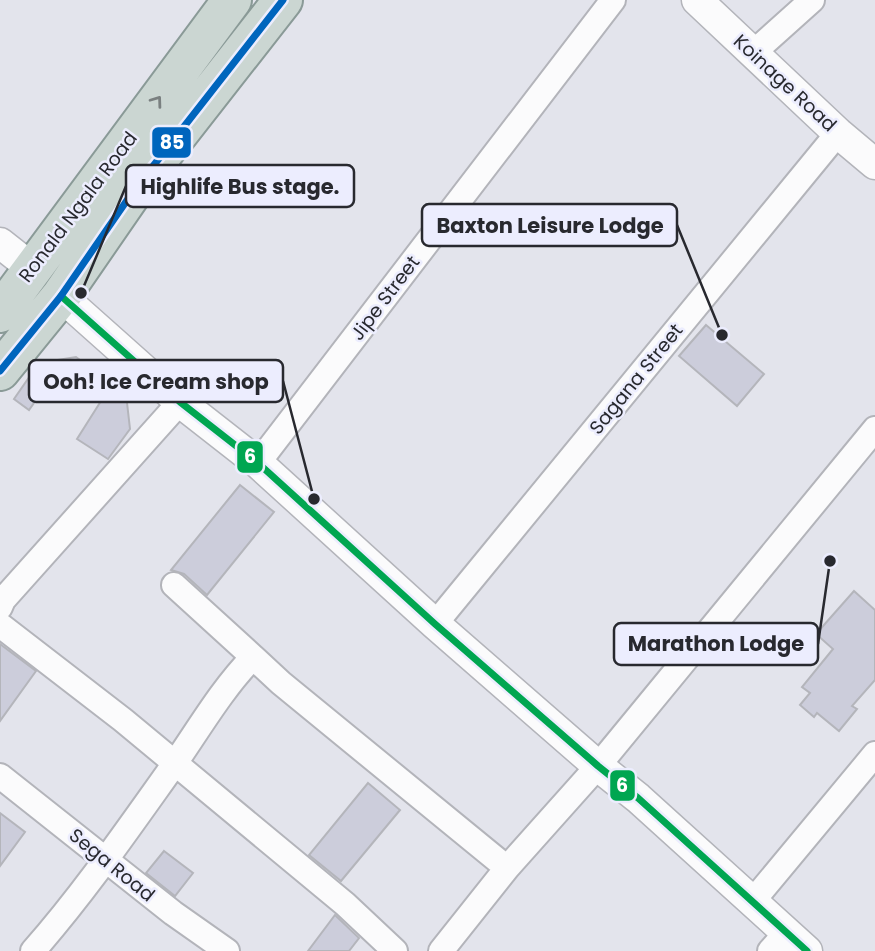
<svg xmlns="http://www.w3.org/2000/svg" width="875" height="951" font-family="Poppins,sans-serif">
  <rect width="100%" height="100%" fill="#e3e4ec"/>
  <!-- building -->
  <path fill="#cccddb" stroke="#b4b5bb" stroke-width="2" d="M 706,325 L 764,374 L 737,406 L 679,356 Z
    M 76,357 L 126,394 L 130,429 L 108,459 L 77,439 L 101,401 L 71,379 L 48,383 L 29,410 L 14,399 L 39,363 Z
    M 240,485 L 274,512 L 207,595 L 184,574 L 171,570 Z
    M 854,591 L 875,610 L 875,680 L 852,706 L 857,709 L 839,731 L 817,713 L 814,717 L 800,705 L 810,693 L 802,687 L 833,649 L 816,634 Z
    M 0,644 L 36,671 L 0,721 Z
    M 368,783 L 400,810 L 341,881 L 309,855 Z
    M 0,813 L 25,832 L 0,866 Z
    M 164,851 L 193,873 L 175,896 L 146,873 Z
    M 335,915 L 359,938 L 349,951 L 308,951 Z"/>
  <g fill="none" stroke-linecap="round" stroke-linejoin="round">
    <!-- minor casing -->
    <g stroke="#b3b4ba" stroke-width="28">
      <path id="minor" d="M 753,53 L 812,0
        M 258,463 L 613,0
        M 174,585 L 253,657
        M 0,607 L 3,600 L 180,402
        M 435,624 L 838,133
        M 0,625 L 123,720 L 345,904 L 395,951
        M 0,776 L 173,913 L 227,951
        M 752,902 L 875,754
        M 33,951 C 84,893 128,829 173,766 C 199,729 221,690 253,657 L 281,683 L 507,868
        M 441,951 L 507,868 L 598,766 L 875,429
        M 770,951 L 786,933"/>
    </g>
    <!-- tertiary casing -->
    <g stroke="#b3b4ba" stroke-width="33">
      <path id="tertiary" d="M 697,0 L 838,133 L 875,164
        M 0,243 L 33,269
        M 61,296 L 180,402 L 258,463 L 435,624 L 598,766 L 638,798 L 807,951"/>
    </g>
    <!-- trunk casing -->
    <g stroke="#8a9a97" stroke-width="42">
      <path id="trunk" d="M 0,313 L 232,0
        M 0,371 L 61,296 L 132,193 L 283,0"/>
    </g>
    <!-- minor -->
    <use href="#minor" stroke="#fbfbfc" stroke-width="24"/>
    <!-- tertiary -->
    <use href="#tertiary" stroke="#fbfbfc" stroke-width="30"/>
    <!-- trunk -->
    <use href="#trunk" stroke="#cbd6d2" stroke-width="38"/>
    <!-- bus-1 casing -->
    <g stroke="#ecedfe" stroke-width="12">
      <path id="bus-1" d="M 61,296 L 180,402 L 258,463 L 435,624 L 598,766 L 638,798 L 807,951"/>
    </g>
    <!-- bus-2 casing -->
    <g stroke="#ecedfe" stroke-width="12">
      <path id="bus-2" d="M 0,371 L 61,296 L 132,193 L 283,0"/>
    </g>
    <!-- bus-1 -->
    <use href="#bus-1" stroke="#00a651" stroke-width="7"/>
    <!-- bus-2 -->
    <use href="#bus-2" stroke="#0065bd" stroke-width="7"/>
  </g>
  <!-- one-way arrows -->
  <defs><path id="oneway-chevron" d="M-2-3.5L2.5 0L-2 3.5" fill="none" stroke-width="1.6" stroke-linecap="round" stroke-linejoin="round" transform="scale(1.75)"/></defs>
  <use stroke="#7a8080" href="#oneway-chevron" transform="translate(157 101) rotate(-54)"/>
  <g text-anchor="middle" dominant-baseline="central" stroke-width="5" stroke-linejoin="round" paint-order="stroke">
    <!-- street labels -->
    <g font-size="19" fill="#28292f" stroke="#ecedfe">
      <text transform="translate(785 83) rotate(43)">Koinage Road</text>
      <text transform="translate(78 207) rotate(-53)">Ronald Ngala Road</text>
      <text transform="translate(385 298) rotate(-53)">Jipe Street</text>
      <text transform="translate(636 379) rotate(-51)">Sagana Street</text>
      <text transform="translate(112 865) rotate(39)">Sega Road</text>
    </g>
  </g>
  <!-- callouts -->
  <path fill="none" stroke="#28292f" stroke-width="2.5" d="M81 293L126 186M722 335L677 225M314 499L283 381M830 561L818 644"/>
  <g fill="#28292f" stroke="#ecedfe" stroke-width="2.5">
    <circle cx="81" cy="293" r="7"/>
    <circle cx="722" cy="335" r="7"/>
    <circle cx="314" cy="499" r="7"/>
    <circle cx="830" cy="561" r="7"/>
  </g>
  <g fill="#ecedfe" stroke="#28292f" stroke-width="2.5">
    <rect x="126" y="165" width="228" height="42" rx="7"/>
    <rect x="422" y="204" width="255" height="42" rx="7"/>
    <rect x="29" y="360" width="254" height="42" rx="7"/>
    <rect x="614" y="623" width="204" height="42" rx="7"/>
  </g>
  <g font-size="21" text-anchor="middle" font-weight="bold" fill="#28292f">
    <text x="240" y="194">Highlife Bus stage.</text>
    <text x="550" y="233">Baxton Leisure Lodge</text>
    <text x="156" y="389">Ooh! Ice Cream shop</text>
    <text x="716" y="651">Marathon Lodge</text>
  </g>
  <g stroke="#ecedfe" stroke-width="2.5">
    <rect x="151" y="126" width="41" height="33" rx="7" fill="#0065bd"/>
    <rect x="236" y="440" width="28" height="34" rx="7" fill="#00a651"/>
    <rect x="609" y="769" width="27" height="33" rx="7" fill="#00a651"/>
  </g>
  <g font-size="19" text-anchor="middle" font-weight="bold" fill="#fff">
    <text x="172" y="149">85</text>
    <text x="250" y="463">6</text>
    <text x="622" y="792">6</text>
  </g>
</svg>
